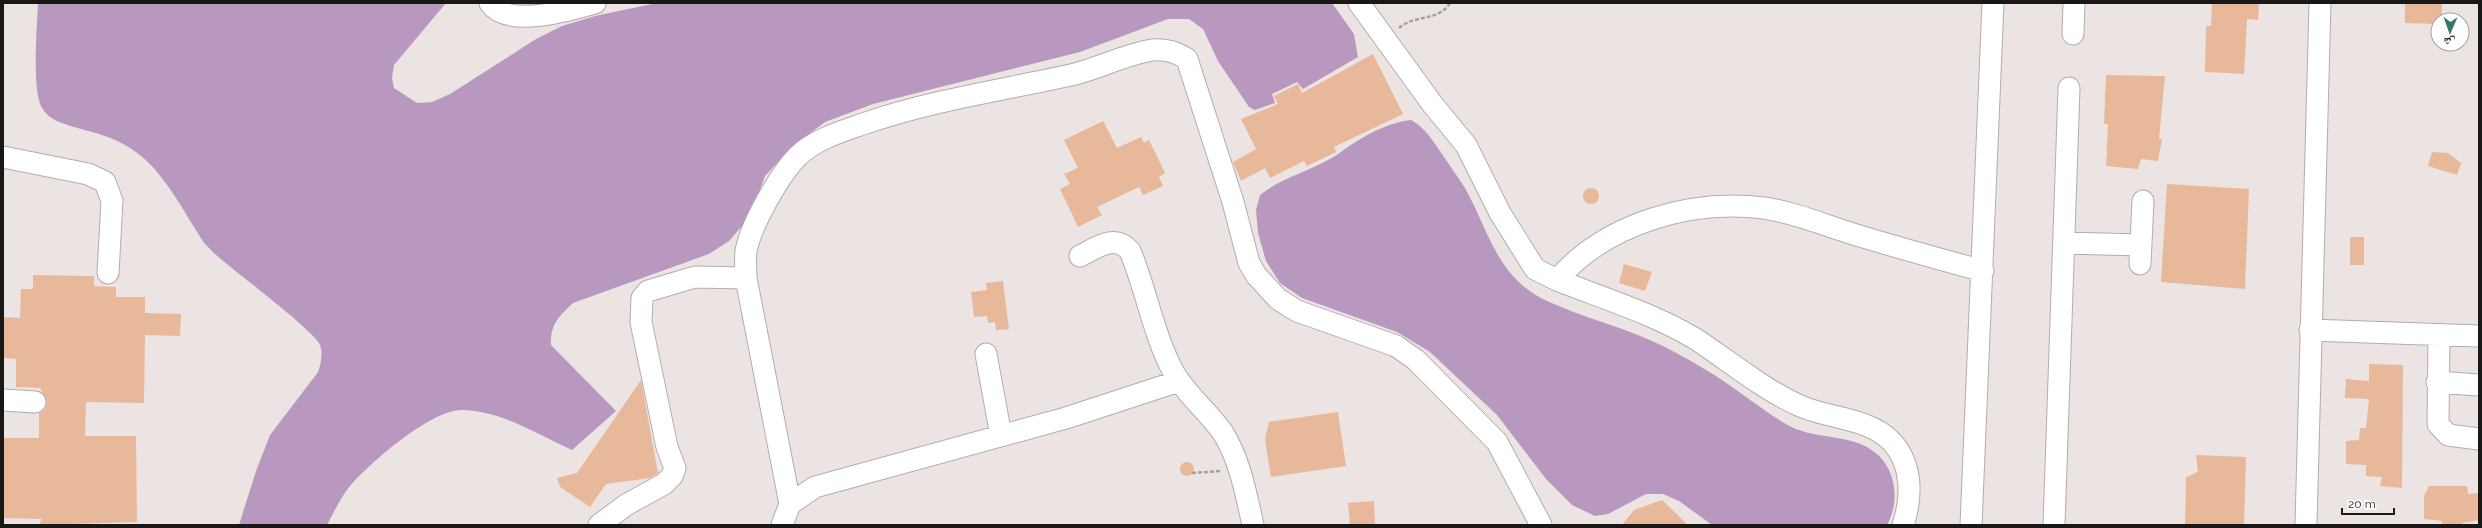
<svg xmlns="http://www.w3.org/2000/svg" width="2482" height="528" font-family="Raleway,'Noto Naskh Arabic',sans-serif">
  <rect width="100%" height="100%" fill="#ece4e3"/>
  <!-- water -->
  <path fill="#b998c0" d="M 38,3 L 446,3 L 394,65 L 392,78 L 394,88 L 417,103 L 432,102 L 450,94 L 536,39 L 562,26 L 595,16 L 657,3 L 1332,3 L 1354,34 L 1358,57 L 1303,89 L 1297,82 L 1272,94 L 1275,103 L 1255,110 L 1249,107 L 1218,61 L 1203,29 L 1189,19 L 1168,19 L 1080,52 L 873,104 L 825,122 L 791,148 L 765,176 L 756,201 L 743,225 L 729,241 L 709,254 L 573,303 C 559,316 550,325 551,345 L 616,411 L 572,450 C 537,434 502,411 462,410 C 430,410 370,463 350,486 C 341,497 334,512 327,525 L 239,525 L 256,471 L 270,435 L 318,372 C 321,364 323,353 320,345 C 313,329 232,270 214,253 L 205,244 C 183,212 164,169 130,148 C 105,132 85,132 59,122 C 52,119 45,114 41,106 C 32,88 37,26 38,3 Z
    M 1411,120 C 1425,127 1433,141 1442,154 C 1450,166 1458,177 1465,188 C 1489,231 1497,278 1547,301 C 1586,319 1628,328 1667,348 C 1692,361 1716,375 1739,392 C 1757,404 1776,420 1796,429 C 1824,440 1857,434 1879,456 C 1897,474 1899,503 1887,525 L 1712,525 L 1679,501 L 1663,494 L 1646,494 L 1608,514 L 1595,516 L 1572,505 L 1546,479 L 1497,415 L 1430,352 L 1397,332 L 1302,298 L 1280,283 L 1266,261 L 1258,233 L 1256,210 L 1260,195 C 1281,178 1305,173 1328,160 C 1337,156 1345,148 1354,143 C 1371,132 1391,122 1411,120 Z"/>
  <!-- building -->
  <path fill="#e8b89a" d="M 2212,3 L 2259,3 L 2258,20 L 2247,19 L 2244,74 L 2205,72 L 2206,26 L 2211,26 Z
    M 2405,3 L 2442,3 L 2442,20 L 2438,20 L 2438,24 L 2405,23 Z
    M 1373,54 L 1403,114 L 1334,147 L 1336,152 L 1307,166 L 1304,161 L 1270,178 L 1265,168 L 1241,181 L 1233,162 L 1256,149 L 1241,119 L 1278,104 L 1274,96 L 1298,84 L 1302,93 Z
    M 2106,75 L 2165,76 L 2159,139 L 2162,139 L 2158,161 L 2141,159 L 2138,169 L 2106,166 L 2108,124 L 2104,124 Z
    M 1103,121 L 1117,148 L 1141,137 L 1144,143 L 1149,140 L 1165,173 L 1159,177 L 1163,186 L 1143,195 L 1139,187 L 1097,207 L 1102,215 L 1078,227 L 1060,189 L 1070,184 L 1064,174 L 1078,168 L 1064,140 Z
    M 2432,152 L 2448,153 L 2461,163 L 2457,175 L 2428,166 Z
    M 2167,184 L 2249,189 L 2245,289 L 2161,282 Z
    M1583 196a8 8 0 1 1 16 0a8 8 0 1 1-16 0Z
    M 2350,237 L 2364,237 L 2364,265 L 2350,265 Z
    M 1624,264 L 1652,272 L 1645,291 L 1619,283 Z
    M 33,275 L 94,276 L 94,286 L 116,287 L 116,297 L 145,297 L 145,313 L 181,314 L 180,336 L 145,335 L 144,403 L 86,402 L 85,436 L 136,436 L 137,522 L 39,525 L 42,519 L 3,518 L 3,438 L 39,438 L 39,413 L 45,409 L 47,403 L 40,388 L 16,387 L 16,359 L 3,358 L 3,317 L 20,318 L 21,289 L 33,289 Z
    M 1003,281 L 1009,329 L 996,330 L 995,322 L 988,323 L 987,316 L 974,317 L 971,292 L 987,290 L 986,283 Z
    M 2369,364 L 2403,365 L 2402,488 L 2380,486 L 2382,477 L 2366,476 L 2366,465 L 2346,464 L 2346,441 L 2359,440 L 2360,428 L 2366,428 L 2369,399 L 2345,398 L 2346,379 L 2369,381 Z
    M 641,380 L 658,473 L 650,478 L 606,484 L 590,507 L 560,487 L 557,478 L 577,473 Z
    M 1338,412 L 1346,466 L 1271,477 L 1265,440 L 1269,422 Z
    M 2196,455 L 2246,457 L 2244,525 L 2185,525 L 2186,477 L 2198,472 Z
    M1180 469a7 7 0 1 1 14 0a7 7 0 1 1-14 0Z
    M 2429,486 L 2467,486 L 2468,494 L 2479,493 L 2479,520 L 2462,523 L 2462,525 L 2442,525 L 2442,521 L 2424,519 L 2424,496 Z
    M 1662,500 L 1688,525 L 1622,525 L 1634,510 Z
    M 1374,501 L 1375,525 L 1350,525 L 1348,503 Z"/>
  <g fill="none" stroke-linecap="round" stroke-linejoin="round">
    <!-- minor casing -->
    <g stroke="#b4acac" stroke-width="23">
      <path id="minor" d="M 490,3 C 508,29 570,10 595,3
        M 1359,3 L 1433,105 L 1466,145 L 1500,213 L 1535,269 L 1557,280 C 1606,223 1691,199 1764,208 C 1798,213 1831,228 1863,237 C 1903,249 1943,260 1983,271
        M 2073,34 L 2074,3
        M 3,157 L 88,174 L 105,182 L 112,201 L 108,273
        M 2064,243 L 2141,245
        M 1080,256 C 1096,248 1115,233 1130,251 C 1146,289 1154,336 1173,371 C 1186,395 1208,411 1223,433 C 1240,460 1246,494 1253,525
        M 2140,264 L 2143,201
        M 1557,280 C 1602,298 1652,313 1694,338 C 1728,360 1761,388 1798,405 C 1827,419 1869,417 1892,442 C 1913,465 1912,498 1903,525
        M 2310,330 L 2479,336
        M 2439,335 L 2438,424 L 2448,435 L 2479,439
        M 986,354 L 1001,436
        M 2437,382 L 2479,385
        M 3,400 L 35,402
        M 790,504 L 746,278 C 746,270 745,260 746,251 C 751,225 779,175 798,156 C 816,139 840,132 863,124 C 932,100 1004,90 1075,74 C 1099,68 1122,56 1147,51 C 1161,48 1175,51 1187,59 L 1233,202 L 1249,263 L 1256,275 L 1278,299 L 1297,311 L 1396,346 L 1416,360 L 1497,442 L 1541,525
        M 599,525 L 626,505 L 664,484 L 672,476 L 675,468 L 667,447 L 641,322 L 642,298 L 648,291 L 695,277 L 746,278
        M 782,525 L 790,504 L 815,487 L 1066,418 L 1179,381
        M 1971,525 L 1993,3
        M 2054,525 L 2069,88
        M 2306,525 L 2320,3"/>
    </g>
    <!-- path -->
    <path stroke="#a6a09f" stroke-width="2.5" stroke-dasharray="4 2" stroke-linecap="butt" d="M 1399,28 C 1415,14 1438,22 1450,3
      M 1192,473 L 1221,471"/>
    <!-- minor -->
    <use href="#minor" stroke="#fff" stroke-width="21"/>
  </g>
  <!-- border -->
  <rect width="2482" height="528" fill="none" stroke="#1a1817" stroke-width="8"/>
  <!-- north arrow -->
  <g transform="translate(2450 32) rotate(182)"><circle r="19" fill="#ffffff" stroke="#a3a3a2"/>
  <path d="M0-3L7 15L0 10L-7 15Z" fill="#347666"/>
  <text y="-6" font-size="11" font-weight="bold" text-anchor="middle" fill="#1a1817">ش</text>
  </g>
  <!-- scale -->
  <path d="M2342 508v6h52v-6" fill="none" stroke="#1a1817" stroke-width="2"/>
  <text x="2348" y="508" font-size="12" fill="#1a1817" stroke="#ffffff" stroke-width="3" paint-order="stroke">20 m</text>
</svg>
